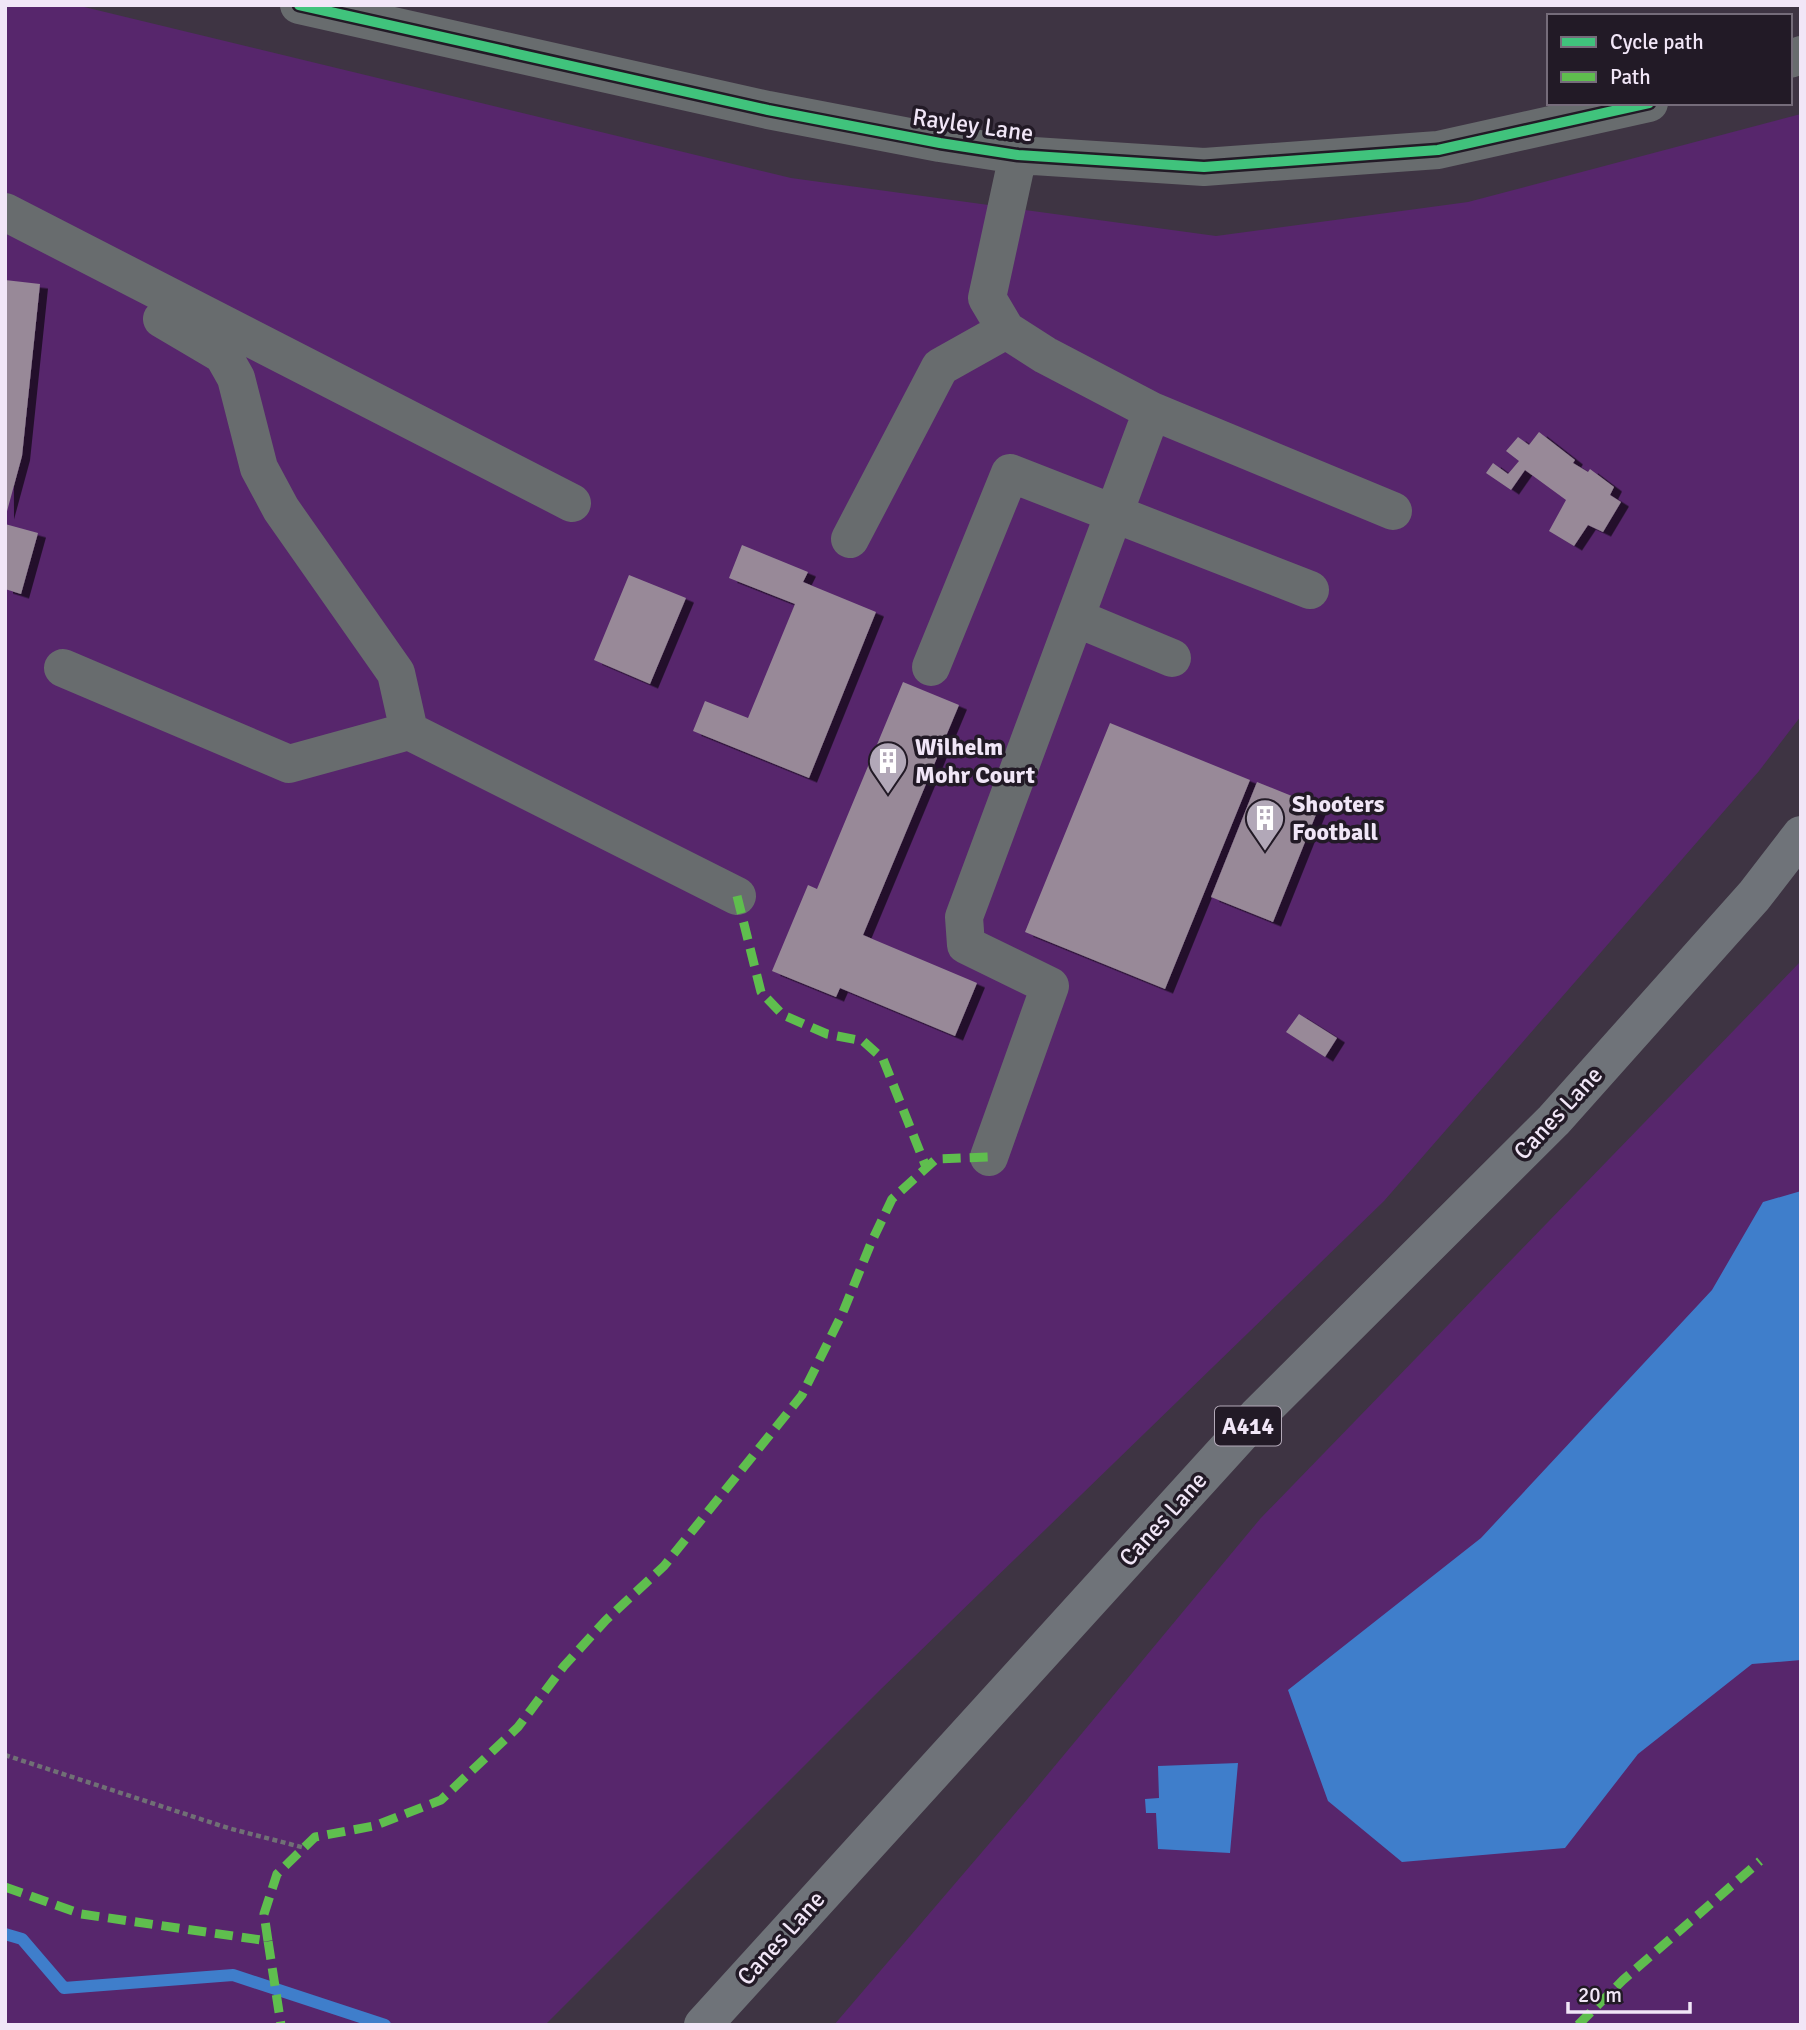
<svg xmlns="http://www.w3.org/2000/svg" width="1806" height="2030" font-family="Signika,sans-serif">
  <defs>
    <filter id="shadow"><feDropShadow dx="8" dy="4.5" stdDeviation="0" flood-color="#0009"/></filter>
  </defs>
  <rect width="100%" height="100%" fill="#3e3443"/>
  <!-- green -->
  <path fill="#57266c" d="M 5,5 L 76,5 L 791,178 L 1216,236 L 1468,202 L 1801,114 L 1801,716 L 1759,771 L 1384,1201 L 880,1690 L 545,2025 L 5,2025 Z
    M 1801,961 L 1801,2025 L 834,2025 L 1024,1803 L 1260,1519 Z"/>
  <!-- water -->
  <path fill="#3f7ecb" d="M 1801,1191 L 1801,1660 L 1752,1664 L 1638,1754 L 1565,1848 L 1402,1862 L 1328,1801 L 1288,1690 L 1481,1538 L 1712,1290 L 1763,1202 Z
    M 1238,1763 L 1230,1853 L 1158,1849 L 1156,1813 L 1146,1813 L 1145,1799 L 1159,1798 L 1158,1766 Z"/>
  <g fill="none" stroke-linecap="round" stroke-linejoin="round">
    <!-- stream -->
    <path stroke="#3f7ecb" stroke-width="12" d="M 5,1934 L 22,1939 L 64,1988 L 233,1975 L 385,2025"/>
  </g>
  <!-- building -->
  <path fill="#988998" filter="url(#shadow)" d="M 5,280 L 40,284 L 22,456 L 6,515 Z
    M 1539,432 L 1575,460 L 1573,463 L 1588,472 L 1590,469 L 1614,487 L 1610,495 L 1621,502 L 1603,532 L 1588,525 L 1574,546 L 1549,531 L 1566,500 L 1525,470 L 1511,490 L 1486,473 L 1493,463 L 1508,474 L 1519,461 L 1506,451 L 1518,437 L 1529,445 Z
    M 5,524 L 38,533 L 21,594 L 5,589 Z
    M 742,545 L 808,572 L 803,582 L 876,612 L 809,778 L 693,731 L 705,701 L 748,718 L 795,604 L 729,578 Z
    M 629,575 L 686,598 L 650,684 L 594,660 Z
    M 903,682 L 959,705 L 863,935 L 977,983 L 955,1036 L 840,988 L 836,997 L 772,971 L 808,885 L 817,889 Z
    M 1110,723 L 1250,780 L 1165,989 L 1025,932 Z
    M 1257,782 L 1319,807 L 1273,922 L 1211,897 Z
    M 1299,1014 L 1337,1038 L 1325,1057 L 1286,1032 Z"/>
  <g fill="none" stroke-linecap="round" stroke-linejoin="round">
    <!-- path -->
    <path stroke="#707075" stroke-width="4.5" stroke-dasharray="5 3.5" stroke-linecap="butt" d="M 5,1755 L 228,1828 L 305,1848"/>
    <!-- minor -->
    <path stroke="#686c6e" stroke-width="38" d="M 299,5 L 768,110 L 940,143 L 1018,155 L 1204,167 L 1438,150 L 1649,103
      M 1790,59 L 1801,55
      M 5,212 L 572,503
      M 162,319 L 223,355 L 236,378 L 259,468 L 281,509 L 396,673 L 409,731
      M 1152,411 L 1393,511
      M 850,539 L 940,367 L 1006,330
      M 1076,618 L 1172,658
      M 931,667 L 1010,473 L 1310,590
      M 63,668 L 289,764 L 409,731 L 737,896
      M 989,1157 L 1050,986 L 966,945 L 964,917 L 1152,411 L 1045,355 L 1006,330 L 987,298 L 1018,155"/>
    <!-- highway -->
    <path stroke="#6f7379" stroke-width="38" d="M 703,2025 L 1257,1416 L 1554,1120 L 1754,896 L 1801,835"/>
    <!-- quiet -->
    <path stroke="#5fbe4e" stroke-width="9" stroke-dasharray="18 9" stroke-linecap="butt" d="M 737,896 L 761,992 L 783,1015 L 827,1034 L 863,1041 L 883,1059 L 926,1167
      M 5,1887 L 81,1914 L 268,1941 L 281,2025
      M 268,1941 L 264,1914 L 277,1874 L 315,1837 L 374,1826 L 441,1800 L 518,1727 L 564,1666 L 606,1620 L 664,1566 L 802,1395 L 843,1312 L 871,1243 L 892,1199 L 936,1159 L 989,1157
      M 1578,2025 L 1623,1980 L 1760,1861"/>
    <!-- cycleway casing -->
    <g stroke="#221a26" stroke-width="15">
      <path id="cycleway" d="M 299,5 L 768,110 L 940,143 L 1018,155 L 1204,167 L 1438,150 L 1649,103"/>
    </g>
    <!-- cycleway -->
    <use href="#cycleway" stroke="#40c37c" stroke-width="10"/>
  </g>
  <!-- icons -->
  <defs>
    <g id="building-pin" transform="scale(2.0125)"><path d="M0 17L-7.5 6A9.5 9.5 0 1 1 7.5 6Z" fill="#b2a8b8" stroke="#221a26"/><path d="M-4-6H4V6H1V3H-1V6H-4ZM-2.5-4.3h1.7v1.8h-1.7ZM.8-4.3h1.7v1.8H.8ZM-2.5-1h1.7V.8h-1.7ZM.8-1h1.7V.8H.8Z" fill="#fff"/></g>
  </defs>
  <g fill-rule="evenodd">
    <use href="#building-pin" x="888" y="761"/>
    <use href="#building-pin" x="1265" y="818"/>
  </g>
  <g text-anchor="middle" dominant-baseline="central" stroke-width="7" stroke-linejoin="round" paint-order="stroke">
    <!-- shield labels -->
    <rect fill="#221a26" stroke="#b3a9b8" stroke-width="2" x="1215" y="1406.5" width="66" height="39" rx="5"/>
    <g font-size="23" font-weight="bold" fill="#f1e6f7">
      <text x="1248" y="1426">A414</text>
    </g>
    <!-- street labels -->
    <g font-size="24" fill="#f1e6f7" stroke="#221a26">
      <text transform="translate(973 125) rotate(8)">Rayley Lane</text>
      <text transform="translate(1558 1113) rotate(-47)">Canes Lane</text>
      <text transform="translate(1163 1519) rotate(-48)">Canes Lane</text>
      <text transform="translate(781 1938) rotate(-48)">Canes Lane</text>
    </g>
    <!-- poi labels -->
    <g font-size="24" font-weight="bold" fill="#f1e6f7" stroke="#221a26" text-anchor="start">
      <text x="915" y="747">Wilhelm<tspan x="915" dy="28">Mohr Court</tspan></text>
      <text x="1292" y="804">Shooters<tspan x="1292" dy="28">Football</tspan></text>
    </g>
  </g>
  <!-- border -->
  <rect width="1806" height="2030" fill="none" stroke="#f1e6f7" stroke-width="14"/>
  <!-- legend -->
  <rect x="1547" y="14" width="245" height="91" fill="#221a26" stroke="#756c7a" stroke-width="2"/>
  <rect x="1561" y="37" width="35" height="10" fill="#40c37c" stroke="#756c7a" stroke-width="2"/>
  <text x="1610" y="49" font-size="21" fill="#f1e6f7">Cycle path</text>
  <rect x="1561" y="72" width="35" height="10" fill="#5fbe4e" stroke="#756c7a" stroke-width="2"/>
  <text x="1610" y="84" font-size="21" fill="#f1e6f7">Path</text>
  <!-- scale -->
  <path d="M1568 2002v10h122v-10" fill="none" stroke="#f1e6f7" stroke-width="3.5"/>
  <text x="1578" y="2002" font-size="21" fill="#f1e6f7" stroke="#221a26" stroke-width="5" paint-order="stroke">20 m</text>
</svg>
